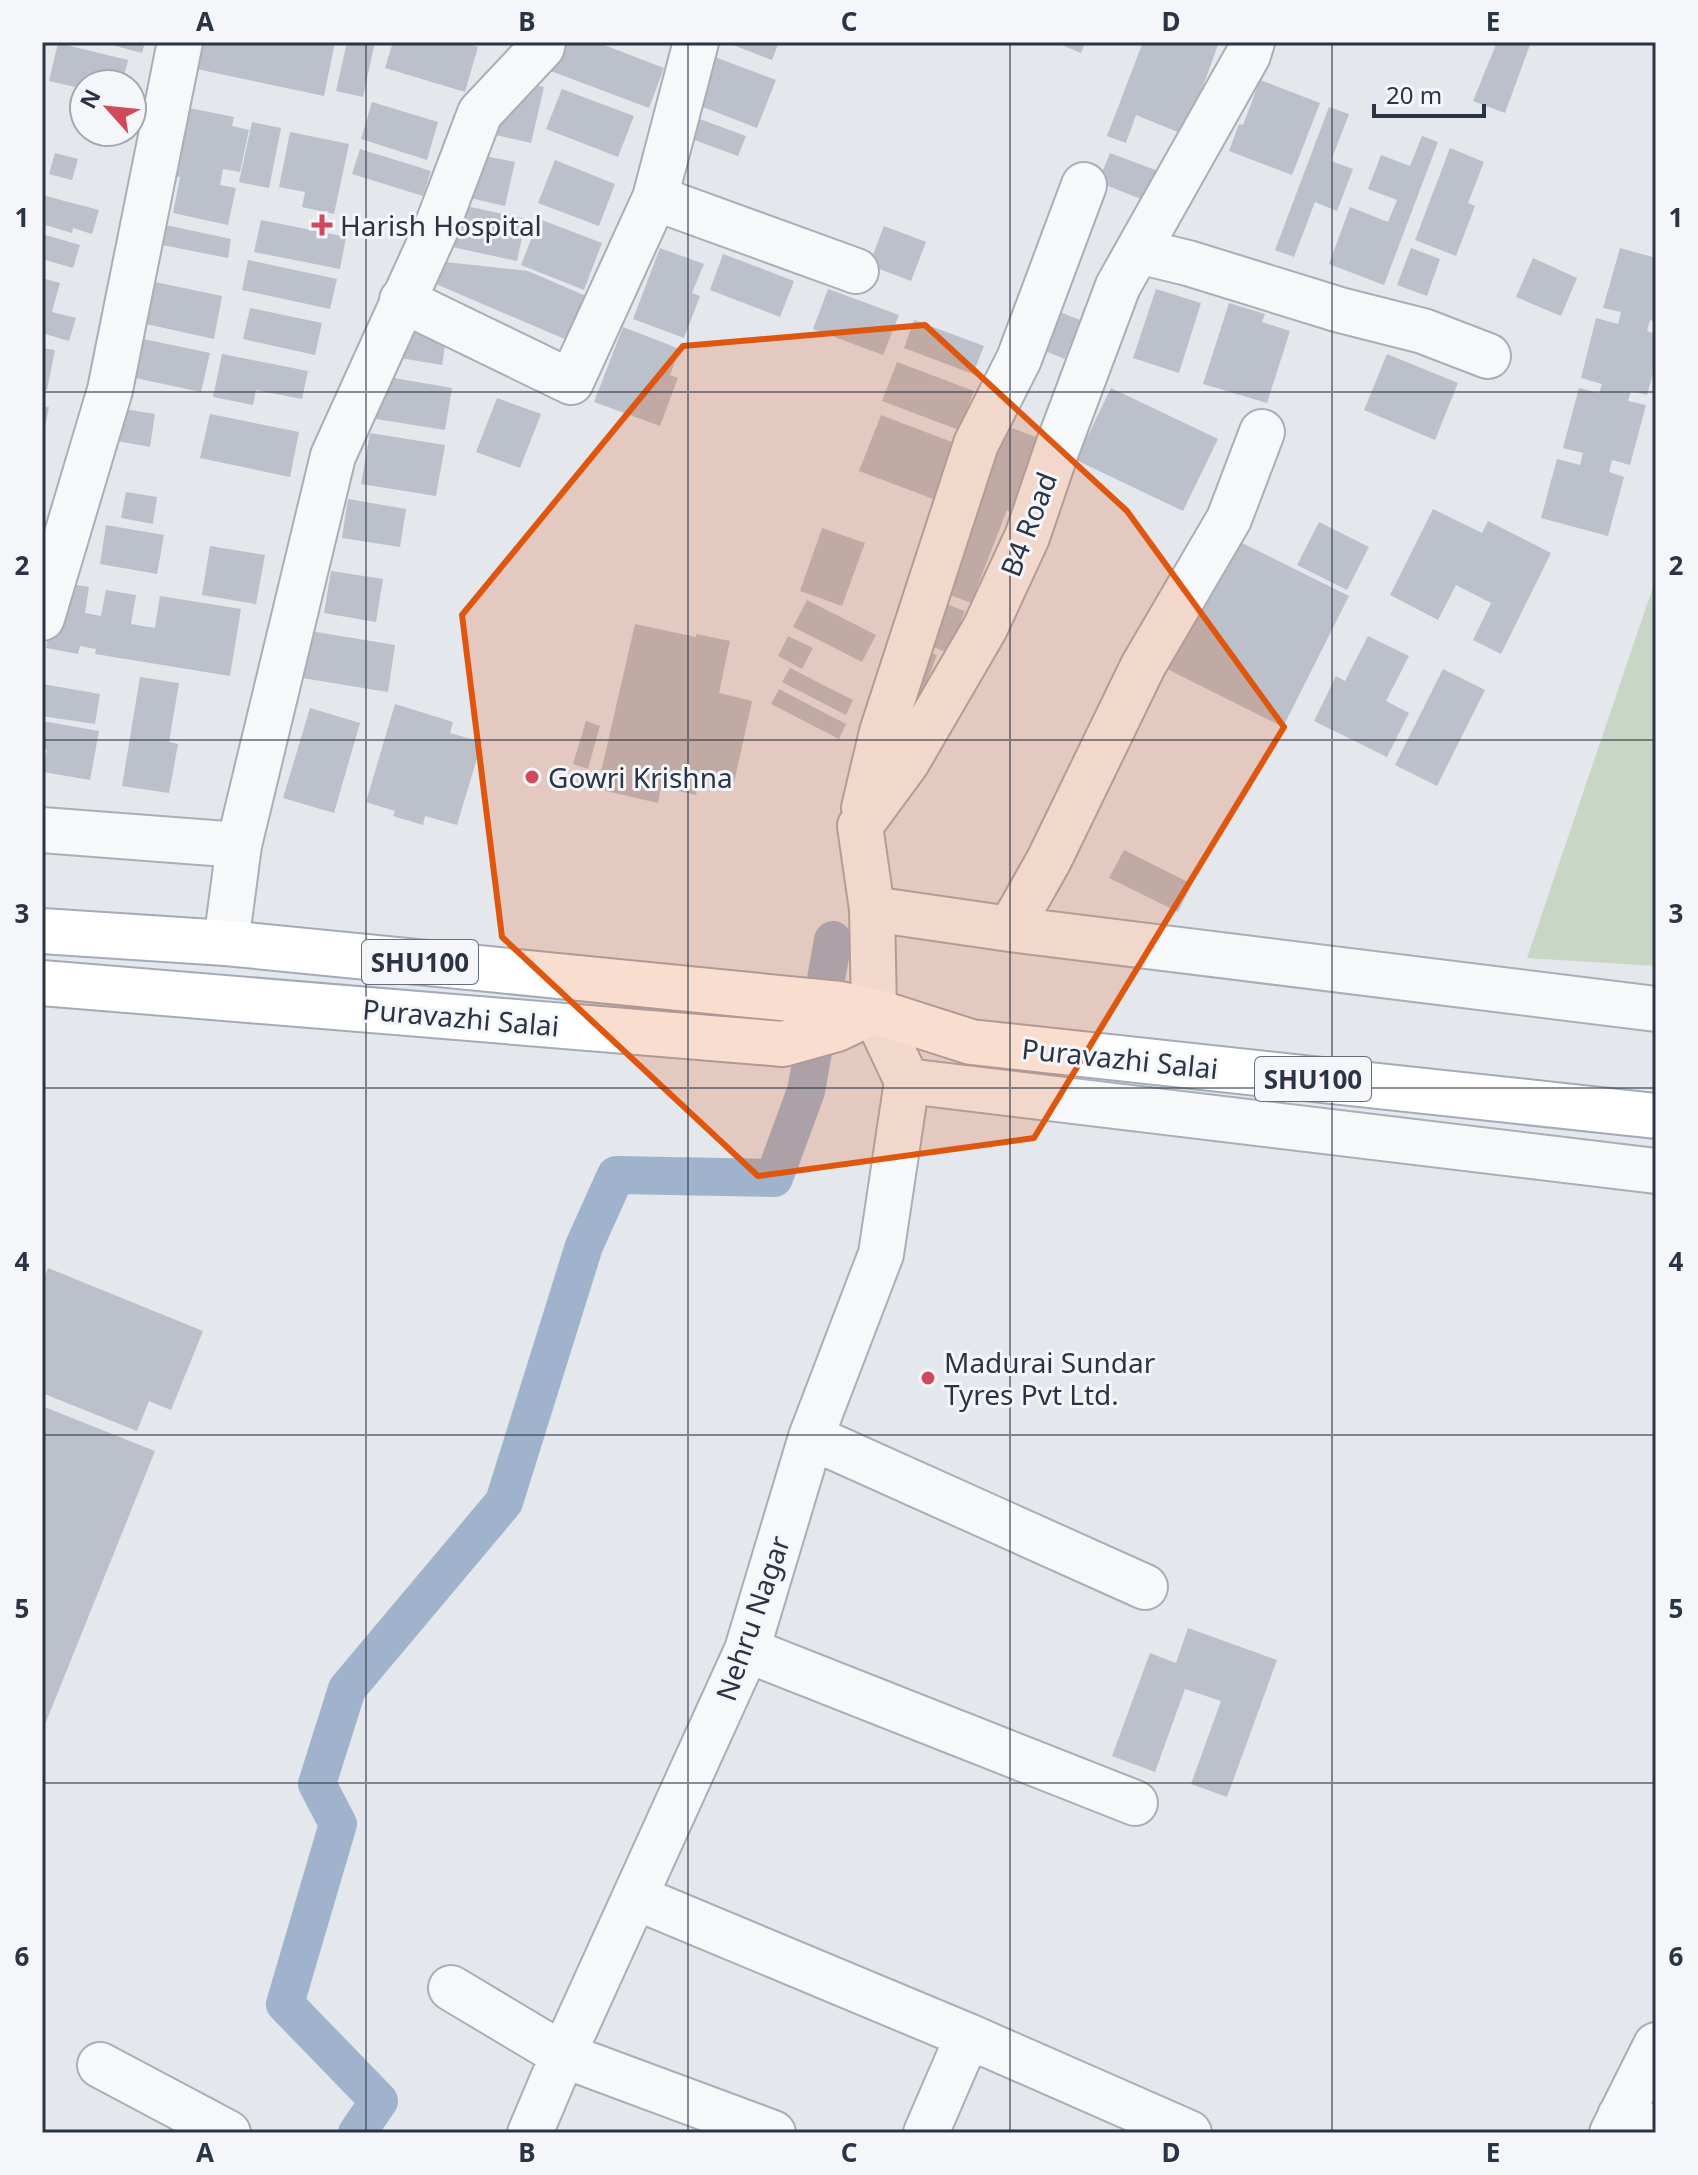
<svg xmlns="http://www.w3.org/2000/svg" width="1698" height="2175" font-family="'Noto Sans',sans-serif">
  <rect width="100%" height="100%" fill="#e4e7ec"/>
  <!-- green -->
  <path fill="#c9d6c5" d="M 1656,578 L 1656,966 L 1527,958 Z"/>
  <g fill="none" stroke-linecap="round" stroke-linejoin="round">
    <!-- canal -->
    <path stroke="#9fb4cc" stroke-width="38" d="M 357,2133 L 379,2101 L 285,2004 L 338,1824 L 317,1784 L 347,1689 L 504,1502 L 584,1246 L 616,1175 L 774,1178 L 806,1091 L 833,940"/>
  </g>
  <!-- building -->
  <path fill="#bbc0ca" d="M 101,42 L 145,42 L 142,53 Z
    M 192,42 L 335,42 L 324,96 L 187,67 Z
    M 347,42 L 375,42 L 363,97 L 336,91 Z
    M 393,42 L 463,42 L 478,47 L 465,92 L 385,68 Z
    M 559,42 L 596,42 L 664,68 L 649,108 L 548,70 Z
    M 725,42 L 779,42 L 772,60 Z
    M 1054,42 L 1085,42 L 1081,53 Z
    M 1143,42 L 1210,42 L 1218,45 L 1185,135 L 1136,115 L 1126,143 L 1107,136 Z
    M 1497,42 L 1531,42 L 1505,113 L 1473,101 Z
    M 58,43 L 128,60 L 122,84 L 84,84 L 84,89 L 49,81 Z
    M 712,56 L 776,80 L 757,128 L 695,104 Z
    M 1260,80 L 1320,103 L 1292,175 L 1229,151 L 1239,124 L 1243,125 Z
    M 521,82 L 544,87 L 531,143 L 491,134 Z
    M 562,89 L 634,116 L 618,157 L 546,129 Z
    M 372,102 L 438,122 L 427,160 L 361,139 Z
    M 184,107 L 234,117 L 232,126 L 249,130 L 240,172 L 223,169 L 220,185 L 236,188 L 228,225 L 173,213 L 180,177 L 170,175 Z
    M 1329,107 L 1349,114 L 1331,161 L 1353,169 L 1337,211 L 1315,202 L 1294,257 L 1275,250 Z
    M 689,115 L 746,136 L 738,156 L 681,135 Z
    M 252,122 L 281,128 L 269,188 L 239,182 Z
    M 290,132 L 349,144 L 334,214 L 302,207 L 305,192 L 279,187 Z
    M 1422,136 L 1438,142 L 1384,285 L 1329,264 L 1350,207 L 1388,222 L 1397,200 L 1368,189 L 1381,155 L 1410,166 Z
    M 1450,148 L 1484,162 L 1468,203 L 1475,206 L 1456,256 L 1415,240 Z
    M 360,149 L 431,171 L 423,196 L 352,174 Z
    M 55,153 L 78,159 L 72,180 L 49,174 Z
    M 1110,153 L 1158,171 L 1146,201 L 1098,182 Z
    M 480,155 L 515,162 L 505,206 L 470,198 Z
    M 555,160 L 615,184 L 599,226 L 538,203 Z
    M 42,195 L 99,210 L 92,234 L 73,228 L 72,233 L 42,224 Z
    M 457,204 L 526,219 L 517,261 L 447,246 Z
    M 539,219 L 602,243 L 584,290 L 521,265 Z
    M 261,220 L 346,237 L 340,269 L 254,252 Z
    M 156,223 L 231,239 L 228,258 L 152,243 Z
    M 884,226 L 926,242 L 911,281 L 869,265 Z
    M 42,234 L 80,245 L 73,268 L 42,259 Z
    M 660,248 L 704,264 L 692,293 L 700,296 L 684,338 L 633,319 Z
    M 1411,248 L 1440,259 L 1427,296 L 1397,285 Z
    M 1620,248 L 1656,258 L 1656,322 L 1650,320 L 1647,331 L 1656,334 L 1656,362 L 1647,395 L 1631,391 L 1628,401 L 1646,405 L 1630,465 L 1612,460 L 1609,472 L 1624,477 L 1608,536 L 1541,518 L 1557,459 L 1580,465 L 1583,453 L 1563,448 L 1579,388 L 1599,393 L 1602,384 L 1581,378 L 1596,318 L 1618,324 L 1621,312 L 1603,308 Z
    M 723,254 L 794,281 L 780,317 L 710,290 Z
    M 1533,258 L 1577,278 L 1561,316 L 1516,297 Z
    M 248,260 L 337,279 L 330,309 L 242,290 Z
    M 445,262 L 528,271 L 586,296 L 567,340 L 436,284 Z
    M 42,278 L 60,283 L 52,312 L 76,318 L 69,341 L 42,333 Z
    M 155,282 L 222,296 L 214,339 L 146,324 Z
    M 828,289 L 899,315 L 883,355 L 813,329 Z
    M 1156,289 L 1201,303 L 1179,373 L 1133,358 Z
    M 1229,303 L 1265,314 L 1262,322 L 1290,331 L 1267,403 L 1203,384 Z
    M 250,308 L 322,323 L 315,355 L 243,339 Z
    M 1050,308 L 1080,320 L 1065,359 L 1035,347 Z
    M 914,320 L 984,346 L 973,374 L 904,348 Z
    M 406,326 L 447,333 L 442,365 L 400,358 Z
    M 623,327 L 680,349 L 670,375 L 678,378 L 660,426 L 594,402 Z
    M 129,336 L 210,353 L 201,392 L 121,375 Z
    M 42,348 L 55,350 L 47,390 L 42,389 Z
    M 222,354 L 308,371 L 302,399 L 256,390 L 253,405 L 213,397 Z
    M 1387,354 L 1458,383 L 1435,440 L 1364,410 Z
    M 897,362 L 974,391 L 959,430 L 882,401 Z
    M 383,376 L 452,388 L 445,430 L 376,419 Z
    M 1111,388 L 1218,439 L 1183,511 L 1076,460 Z
    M 497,398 L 541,414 L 520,468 L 476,452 Z
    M 42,406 L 49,407 L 43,437 L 42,437 Z
    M 118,408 L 155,414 L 150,447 L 112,440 Z
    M 210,414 L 299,432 L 290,477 L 200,458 Z
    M 881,415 L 957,444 L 936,500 L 859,471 Z
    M 1007,426 L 1039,438 L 1010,512 L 1007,510 L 971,603 L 945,593 L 962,541 Z
    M 370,433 L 445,445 L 436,496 L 361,484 Z
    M 126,492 L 157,497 L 153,524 L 121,518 Z
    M 348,499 L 406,509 L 400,547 L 342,538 Z
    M 1433,509 L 1482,533 L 1488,521 L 1551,553 L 1501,654 L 1473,640 L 1491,603 L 1456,585 L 1438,620 L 1390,595 Z
    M 1319,522 L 1369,547 L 1347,590 L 1297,565 Z
    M 106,525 L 164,535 L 157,574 L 100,564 Z
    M 822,528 L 865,543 L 842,606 L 800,591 Z
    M 1232,538 L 1349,596 L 1283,727 L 1167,669 Z
    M 210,546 L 265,555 L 256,604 L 202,595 Z
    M 331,571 L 383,579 L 376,622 L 324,613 Z
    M 58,582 L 89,587 L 85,613 L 101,616 L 106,590 L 136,595 L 131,624 L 155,628 L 160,596 L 241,609 L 230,676 L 95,654 L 96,649 L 80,646 L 78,654 L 46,648 Z
    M 807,600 L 876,635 L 862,662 L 793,627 Z
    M 941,602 L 965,611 L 949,653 L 925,644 Z
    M 635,624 L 696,637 L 696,634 L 730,641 L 719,693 L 752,701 L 734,783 L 700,775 L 696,795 L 661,787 L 658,803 L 597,789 Z
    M 310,631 L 395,645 L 388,692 L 302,678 Z
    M 788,636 L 813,648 L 802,669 L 778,656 Z
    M 1368,636 L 1409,656 L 1386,701 L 1409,713 L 1387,757 L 1314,721 L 1336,676 L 1345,681 Z
    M 922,649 L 937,655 L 909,729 Z
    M 790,668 L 853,700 L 846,715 L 782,682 Z
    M 1443,669 L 1485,690 L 1437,786 L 1395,765 Z
    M 140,677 L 179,683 L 169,742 L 178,744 L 169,793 L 122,786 Z
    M 42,684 L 100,694 L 95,724 L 42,716 Z
    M 779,689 L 846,724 L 839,739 L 771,704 Z
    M 395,704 L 453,722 L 450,733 L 482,742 L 457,825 L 425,816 L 423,825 L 393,816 L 395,811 L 366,802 Z
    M 310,708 L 360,723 L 334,813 L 283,798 Z
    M 42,721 L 99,731 L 90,780 L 43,772 L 47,750 L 42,749 Z
    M 586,721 L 600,726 L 588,769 L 573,764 Z
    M 1124,850 L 1192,884 L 1178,912 L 1109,878 Z
    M 48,1268 L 203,1331 L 171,1410 L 149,1401 L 137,1431 L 42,1393 L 42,1283 Z
    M 42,1406 L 155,1451 L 42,1732 Z
    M 1188,1628 L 1277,1660 L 1227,1797 L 1191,1784 L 1221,1701 L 1185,1689 L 1155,1772 L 1112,1756 L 1150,1653 L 1176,1663 Z"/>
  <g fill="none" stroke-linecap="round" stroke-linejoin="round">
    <!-- minor casing -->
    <g stroke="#a9aeb7" stroke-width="48">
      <path id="minor" d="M 655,198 L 856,271
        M 1138,251 L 1188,263 L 1340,310 L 1423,331 L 1488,356
        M 402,300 L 571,382 L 655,198 L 696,42
        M 42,618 L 110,390 L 180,42
        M 864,808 L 882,732 L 976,444 L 1019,359 L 1084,185
        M 42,830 L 239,845
        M 872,909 L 1010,929 L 1049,860 L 1143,666 L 1229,519 L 1262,432
        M 1010,929 L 1656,1009
        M 226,943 L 239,845 L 333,456 L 436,229 L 480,113 L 542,47 L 543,42
        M 907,1081 L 874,1011 L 872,909 L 860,826 L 907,762 L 985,628 L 1027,537 L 1058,446 L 1118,286 L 1248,55 L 1252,42
        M 907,1081 L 1656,1171
        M 811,1437 L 1145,1587
        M 747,1650 L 1135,1803
        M 635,1897 L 968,2036
        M 451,1988 L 563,2055 L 773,2133
        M 100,2065 L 228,2133
        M 1620,2116 L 1656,2129
        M 530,2133 L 563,2055 L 747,1650 L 811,1437 L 881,1254 L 907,1081
        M 926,2133 L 968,2036 L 1189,2133
        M 1612,2133 L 1656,2045"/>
    </g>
    <!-- major casing -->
    <g stroke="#a3abb8" stroke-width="48">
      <path id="major" d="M 42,931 L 226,943 L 840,1004 L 874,1011 L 971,1042 L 1656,1116
        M 42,983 L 783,1044 L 837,1029 L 874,1011"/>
    </g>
    <!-- minor -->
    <use href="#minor" stroke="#f7f8fa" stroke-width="44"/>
    <!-- major -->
    <use href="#major" stroke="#fff" stroke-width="44"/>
  </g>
  <!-- marked area -->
  <path fill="#df570f" fill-opacity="0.2" stroke="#df570f" stroke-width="6" stroke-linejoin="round" d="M 925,325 L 1127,511 L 1284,727 L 1034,1138 L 758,1176 L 502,937 L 462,615 L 683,346 Z"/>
  <!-- grid -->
  <path fill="none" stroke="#2b3445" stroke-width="2" stroke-opacity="0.55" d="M 366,42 L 366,2133M 688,42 L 688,2133M 1010,42 L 1010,2133M 1332,42 L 1332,2133M 42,392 L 1656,392M 42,740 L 1656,740M 42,1088 L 1656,1088M 42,1435 L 1656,1435M 42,1783 L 1656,1783"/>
  <!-- markers -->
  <g fill="#d1495b" stroke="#f4f6f9" stroke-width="3">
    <path d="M318 213h8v8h8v8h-8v8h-8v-8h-8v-8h8z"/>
    <circle cx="532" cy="777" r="8"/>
    <circle cx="928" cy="1378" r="8"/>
  </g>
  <g text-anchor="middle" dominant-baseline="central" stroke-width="6" stroke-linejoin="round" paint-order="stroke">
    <!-- shield labels -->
    <g fill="#f4f6f9" stroke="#676e7b" stroke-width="2">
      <rect x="362" y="940" width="116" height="44" rx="6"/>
      <rect x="1255" y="1057" width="116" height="44" rx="6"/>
    </g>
    <g font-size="26" font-weight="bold" fill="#2b3445">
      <text x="420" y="962">SHU100</text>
      <text x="1313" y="1079">SHU100</text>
    </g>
    <!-- poi labels -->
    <g font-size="28" fill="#2b3445" stroke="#f4f6f9" text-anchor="start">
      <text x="340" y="225">Harish Hospital</text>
      <text x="548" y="777">Gowri Krishna</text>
      <text x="944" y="1362">Madurai Sundar<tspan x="944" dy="32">Tyres Pvt Ltd.</tspan></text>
    </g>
    <!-- street labels -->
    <g font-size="28" fill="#2b3445" stroke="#f4f6f9">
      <text transform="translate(1028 524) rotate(-69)">B4 Road</text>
      <text transform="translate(461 1017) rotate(5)">Puravazhi Salai</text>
      <text transform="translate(1120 1058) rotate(6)">Puravazhi Salai</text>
      <text transform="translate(752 1618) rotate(-71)">Nehru Nagar</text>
    </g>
  </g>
  <!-- border -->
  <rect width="1698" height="2175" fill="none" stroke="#f4f6f9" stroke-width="88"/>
  <!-- north arrow -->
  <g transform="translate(108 108) rotate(297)"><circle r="38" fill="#f4f6f9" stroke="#a4a8b1" stroke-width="2"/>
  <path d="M0-6L14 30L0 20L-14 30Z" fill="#d1495b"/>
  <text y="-12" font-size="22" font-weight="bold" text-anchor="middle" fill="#2b3445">N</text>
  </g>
  <!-- scale -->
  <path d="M1374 104v12h110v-12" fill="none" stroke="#2b3445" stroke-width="4"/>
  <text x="1386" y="104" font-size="24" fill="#2b3445" stroke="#f4f6f9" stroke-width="6" paint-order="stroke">20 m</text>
  <rect x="44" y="44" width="1610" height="2087" fill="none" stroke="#2b3445" stroke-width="3"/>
  <g font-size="26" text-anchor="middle" font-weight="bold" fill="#2b3445">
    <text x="205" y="31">A</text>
    <text x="527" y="31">B</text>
    <text x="849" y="31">C</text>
    <text x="1171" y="31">D</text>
    <text x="1493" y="31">E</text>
    <text x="22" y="227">1</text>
    <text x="1676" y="227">1</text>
    <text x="22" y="575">2</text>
    <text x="1676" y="575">2</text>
    <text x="22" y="923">3</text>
    <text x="1676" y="923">3</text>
    <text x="22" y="1271">4</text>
    <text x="1676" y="1271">4</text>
    <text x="22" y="1618">5</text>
    <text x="1676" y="1618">5</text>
    <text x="22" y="1966">6</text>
    <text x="1676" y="1966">6</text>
    <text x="205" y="2162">A</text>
    <text x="527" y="2162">B</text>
    <text x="849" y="2162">C</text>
    <text x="1171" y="2162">D</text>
    <text x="1493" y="2162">E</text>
  </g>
</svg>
